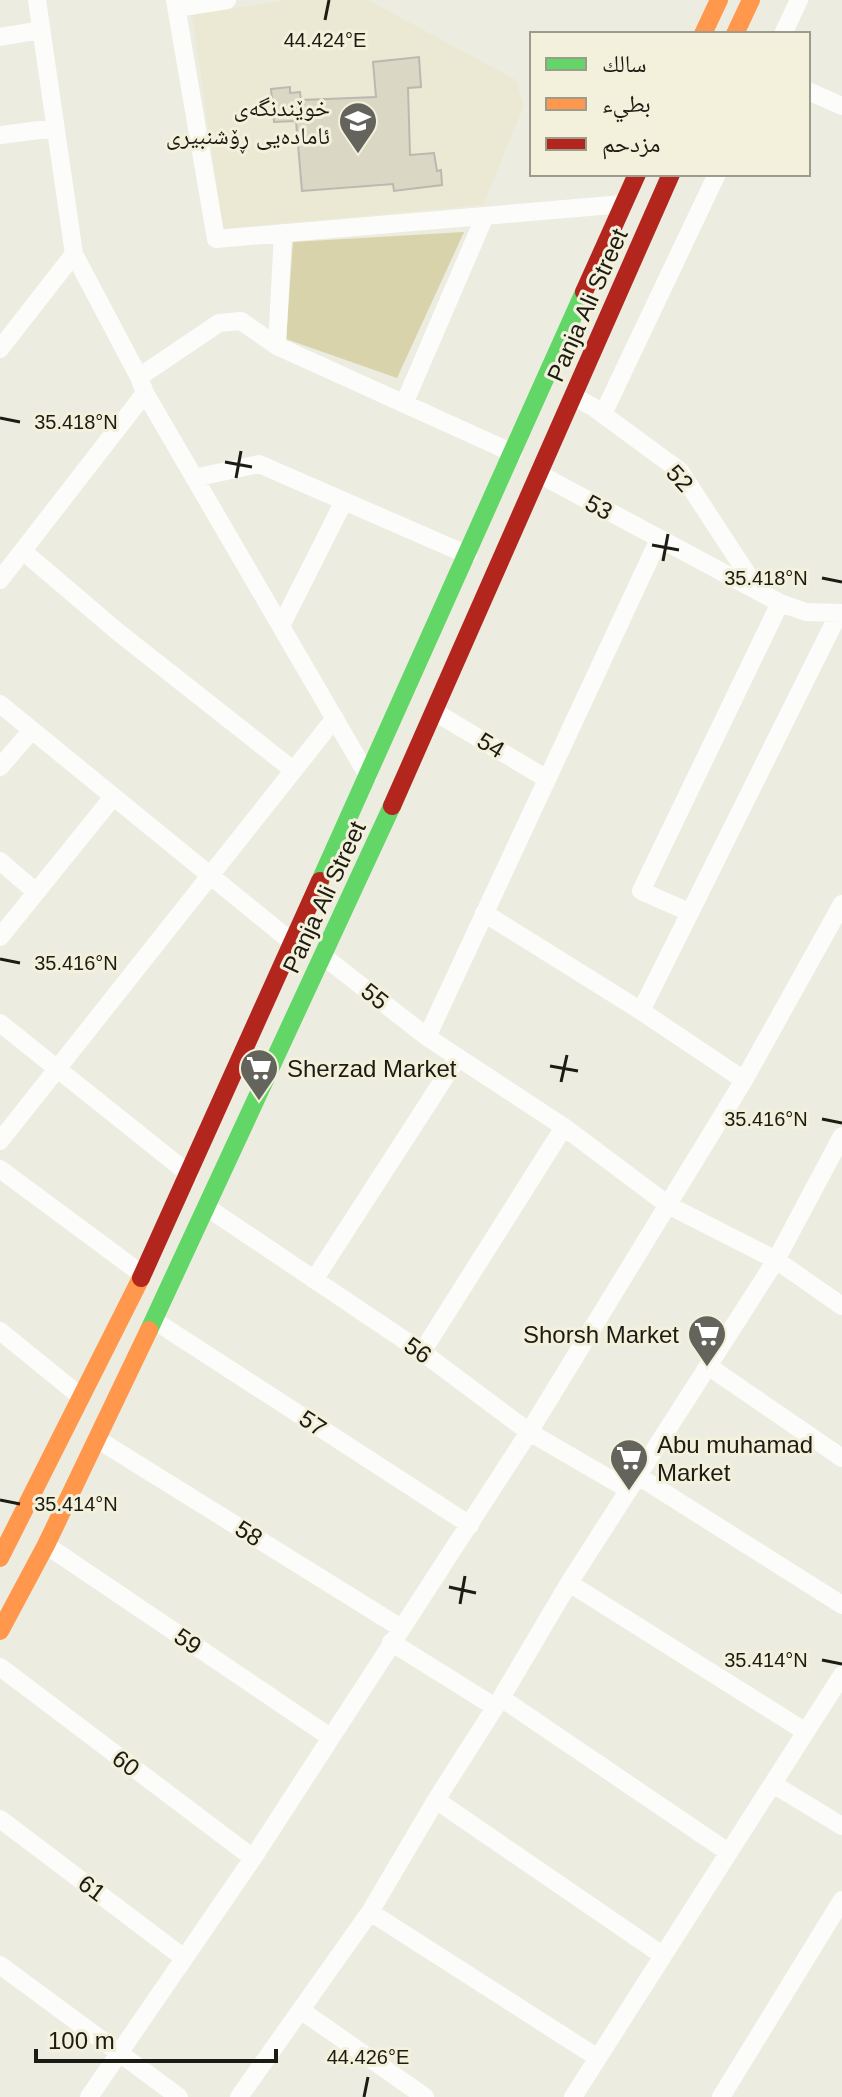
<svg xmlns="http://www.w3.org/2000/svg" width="842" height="2097" font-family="Helvetica,'Noto Naskh Arabic',sans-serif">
  <rect width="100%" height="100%" fill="#edece1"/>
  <!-- built -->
  <path fill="#ebe9d4" d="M 286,0 L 368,0 L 516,80 L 524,106 L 483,205 L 223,229 L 192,15 Z"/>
  <!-- green -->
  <path fill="#d9d3ac" d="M 464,232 L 397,378 L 286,339 L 293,242 Z"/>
  <!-- building -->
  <path fill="#dad8c4" stroke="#bab8b0" stroke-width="2" d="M 419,57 L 421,87 L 408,88 L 410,155 L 434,153 L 437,171 L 441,170 L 442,185 L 394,191 L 393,184 L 302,191 L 296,121 L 274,122 L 271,89 L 290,87 L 290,93 L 300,92 L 301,100 L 376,97 L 373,62 Z"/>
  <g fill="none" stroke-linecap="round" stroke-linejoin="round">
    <!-- street -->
    <path stroke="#fcfcfa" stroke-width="18" d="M 37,0 L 74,254 L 139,377 L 145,393 L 368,776
      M 175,0 L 216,239 L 623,204
      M 177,8 L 227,0
      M 783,34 L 799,0
      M 0,37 L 41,30
      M 808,91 L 842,106
      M 0,135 L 55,128
      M 277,346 L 283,233
      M 0,349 L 74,254
      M 139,377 L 219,323 L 241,321 L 277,346 L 513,453
      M 573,396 L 593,407 L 680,471 L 755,586
      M 404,404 L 485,216
      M 603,414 L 717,174
      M 539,474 L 780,603 L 806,612 L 842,613
      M 194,478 L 259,464 L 468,555
      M 24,552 L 118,632 L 293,770
      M 0,580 L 145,393
      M 281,626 L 344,501
      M 0,704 L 293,943
      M 435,712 L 547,779
      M 0,767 L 32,730
      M 0,861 L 36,892
      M 689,912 L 641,891 L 780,603
      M 484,913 L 641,1011 L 744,1080
      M 0,937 L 113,797
      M 323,956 L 427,1037 L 564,1127 L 668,1205 L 776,1260 L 842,1306
      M 641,1011 L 839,613
      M 0,1023 L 189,1174
      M 427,1037 L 659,539
      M 0,1141 L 335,718
      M 0,1169 L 143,1275
      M 208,1208 L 422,1352 L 529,1432 L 629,1490
      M 314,1280 L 458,1057
      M 155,1321 L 470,1525
      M 0,1331 L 80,1396
      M 422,1352 L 564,1127
      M 708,1366 L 842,1458
      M 97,1439 L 401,1628
      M 638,1476 L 842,1605
      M 46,1545 L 330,1737
      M 569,1583 L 806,1732
      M 391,1642 L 495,1707
      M 0,1667 L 253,1858
      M 501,1698 L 728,1852
      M 773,1784 L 842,1826
      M 436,1800 L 662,1955
      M 0,1819 L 184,1958
      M 370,1912 L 598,2058
      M 0,1965 L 179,2097
      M 302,2011 L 425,2097
      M 89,2097 L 253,1858 L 529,1432 L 744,1080 L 842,904
      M 239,2097 L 370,1912 L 436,1800 L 501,1698 L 569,1583 L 776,1260 L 842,1136
      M 573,2097 L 842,1675
      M 721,2097 L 842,1900"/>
    <!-- fast -->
    <path stroke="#63d668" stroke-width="18" d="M 320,881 L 584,292
      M 149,1330 L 392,806"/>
    <!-- slow -->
    <path stroke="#ff974d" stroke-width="18" d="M 703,34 L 719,0
      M 735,34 L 751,0
      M 0,1558 L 141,1278
      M 0,1631 L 46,1545 L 149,1330"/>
    <!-- jam -->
    <path stroke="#b3261e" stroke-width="18" d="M 584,292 L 637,174
      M 392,806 L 671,174
      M 141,1278 L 320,881"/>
  </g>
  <!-- ticks -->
  <path fill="none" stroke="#1c1b14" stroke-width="3" d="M 325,20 L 329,0M 0,418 L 20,422M 225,462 L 252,467M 236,478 L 241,451M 652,545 L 679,550M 663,561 L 668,534M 822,578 L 842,582M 0,959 L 20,963M 550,1066 L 578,1071M 561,1082 L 567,1055M 822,1119 L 842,1123M 0,1500 L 20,1504M 449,1587 L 476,1593M 460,1604 L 465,1576M 822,1660 L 842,1664M 364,2097 L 368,2077"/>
  <!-- icons -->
  <defs>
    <g id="school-pin" transform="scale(2)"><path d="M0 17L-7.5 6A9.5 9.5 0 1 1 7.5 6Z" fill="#65645c" stroke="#f3f1db"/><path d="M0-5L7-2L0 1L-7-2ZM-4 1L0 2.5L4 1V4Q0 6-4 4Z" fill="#fff"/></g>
    <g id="supermarket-pin" transform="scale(2)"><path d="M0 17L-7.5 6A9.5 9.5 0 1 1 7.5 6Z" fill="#65645c" stroke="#f3f1db"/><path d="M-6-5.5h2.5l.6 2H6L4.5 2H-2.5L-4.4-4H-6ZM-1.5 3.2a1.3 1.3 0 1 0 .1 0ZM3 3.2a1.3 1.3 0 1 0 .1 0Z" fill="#fff"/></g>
  </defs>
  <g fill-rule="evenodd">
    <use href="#school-pin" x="358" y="121"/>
    <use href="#supermarket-pin" x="259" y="1068"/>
    <use href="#supermarket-pin" x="707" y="1334"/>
    <use href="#supermarket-pin" x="629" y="1458"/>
  </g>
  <g text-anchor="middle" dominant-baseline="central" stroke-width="6" stroke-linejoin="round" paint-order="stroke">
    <!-- poi labels -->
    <g font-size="24" fill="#1c1b14" stroke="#f3f1db" text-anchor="end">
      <text x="330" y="107">خوێندنگەی<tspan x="330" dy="28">ئامادەیی ڕۆشنبیری</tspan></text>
      <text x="287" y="1068" text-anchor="start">Sherzad Market</text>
      <text x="679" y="1334">Shorsh Market</text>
      <text x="657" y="1444" text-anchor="start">Abu muhamad<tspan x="657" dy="28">Market</tspan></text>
    </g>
    <!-- street labels -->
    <g font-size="24" fill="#1c1b14" stroke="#f3f1db">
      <text transform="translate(587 305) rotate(-66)">Panja Ali Street</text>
      <text transform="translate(680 478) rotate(48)">52</text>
      <text transform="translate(599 507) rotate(28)">53</text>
      <text transform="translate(491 745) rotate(31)">54</text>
      <text transform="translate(324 897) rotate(-65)">Panja Ali Street</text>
      <text transform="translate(375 996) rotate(38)">55</text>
      <text transform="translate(418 1350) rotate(35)">56</text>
      <text transform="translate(313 1423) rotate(33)">57</text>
      <text transform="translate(249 1533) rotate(32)">58</text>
      <text transform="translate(188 1641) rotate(34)">59</text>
      <text transform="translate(126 1763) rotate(37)">60</text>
      <text transform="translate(92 1888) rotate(37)">61</text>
    </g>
  </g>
  <g font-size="20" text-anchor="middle" fill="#1c1b14" stroke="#f3f1db" stroke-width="6" stroke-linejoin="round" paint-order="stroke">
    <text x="325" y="47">44.424°E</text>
    <text x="76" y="429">35.418°N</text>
    <text x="766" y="585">35.418°N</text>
    <text x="76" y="970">35.416°N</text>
    <text x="766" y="1126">35.416°N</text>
    <text x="76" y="1511">35.414°N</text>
    <text x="766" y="1667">35.414°N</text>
    <text x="368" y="2064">44.426°E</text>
  </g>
  <!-- legend -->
  <rect x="530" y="32" width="280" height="144" fill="#f3f1db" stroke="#9d9b8b" stroke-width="2"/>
  <rect x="546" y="58" width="40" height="12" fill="#63d668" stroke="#9d9b8b" stroke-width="2"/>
  <text x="602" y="72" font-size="24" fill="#1c1b14">سالك</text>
  <rect x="546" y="98" width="40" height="12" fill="#ff974d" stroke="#9d9b8b" stroke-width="2"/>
  <text x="602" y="112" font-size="24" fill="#1c1b14">بطيء</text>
  <rect x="546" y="138" width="40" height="12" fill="#b3261e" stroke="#9d9b8b" stroke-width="2"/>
  <text x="602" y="152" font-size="24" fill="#1c1b14">مزدحم</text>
  <!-- scale -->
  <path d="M36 2049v12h240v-12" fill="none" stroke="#1c1b14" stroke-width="4"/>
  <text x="48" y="2049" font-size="24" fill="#1c1b14" stroke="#f3f1db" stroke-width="6" paint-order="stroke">100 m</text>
</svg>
